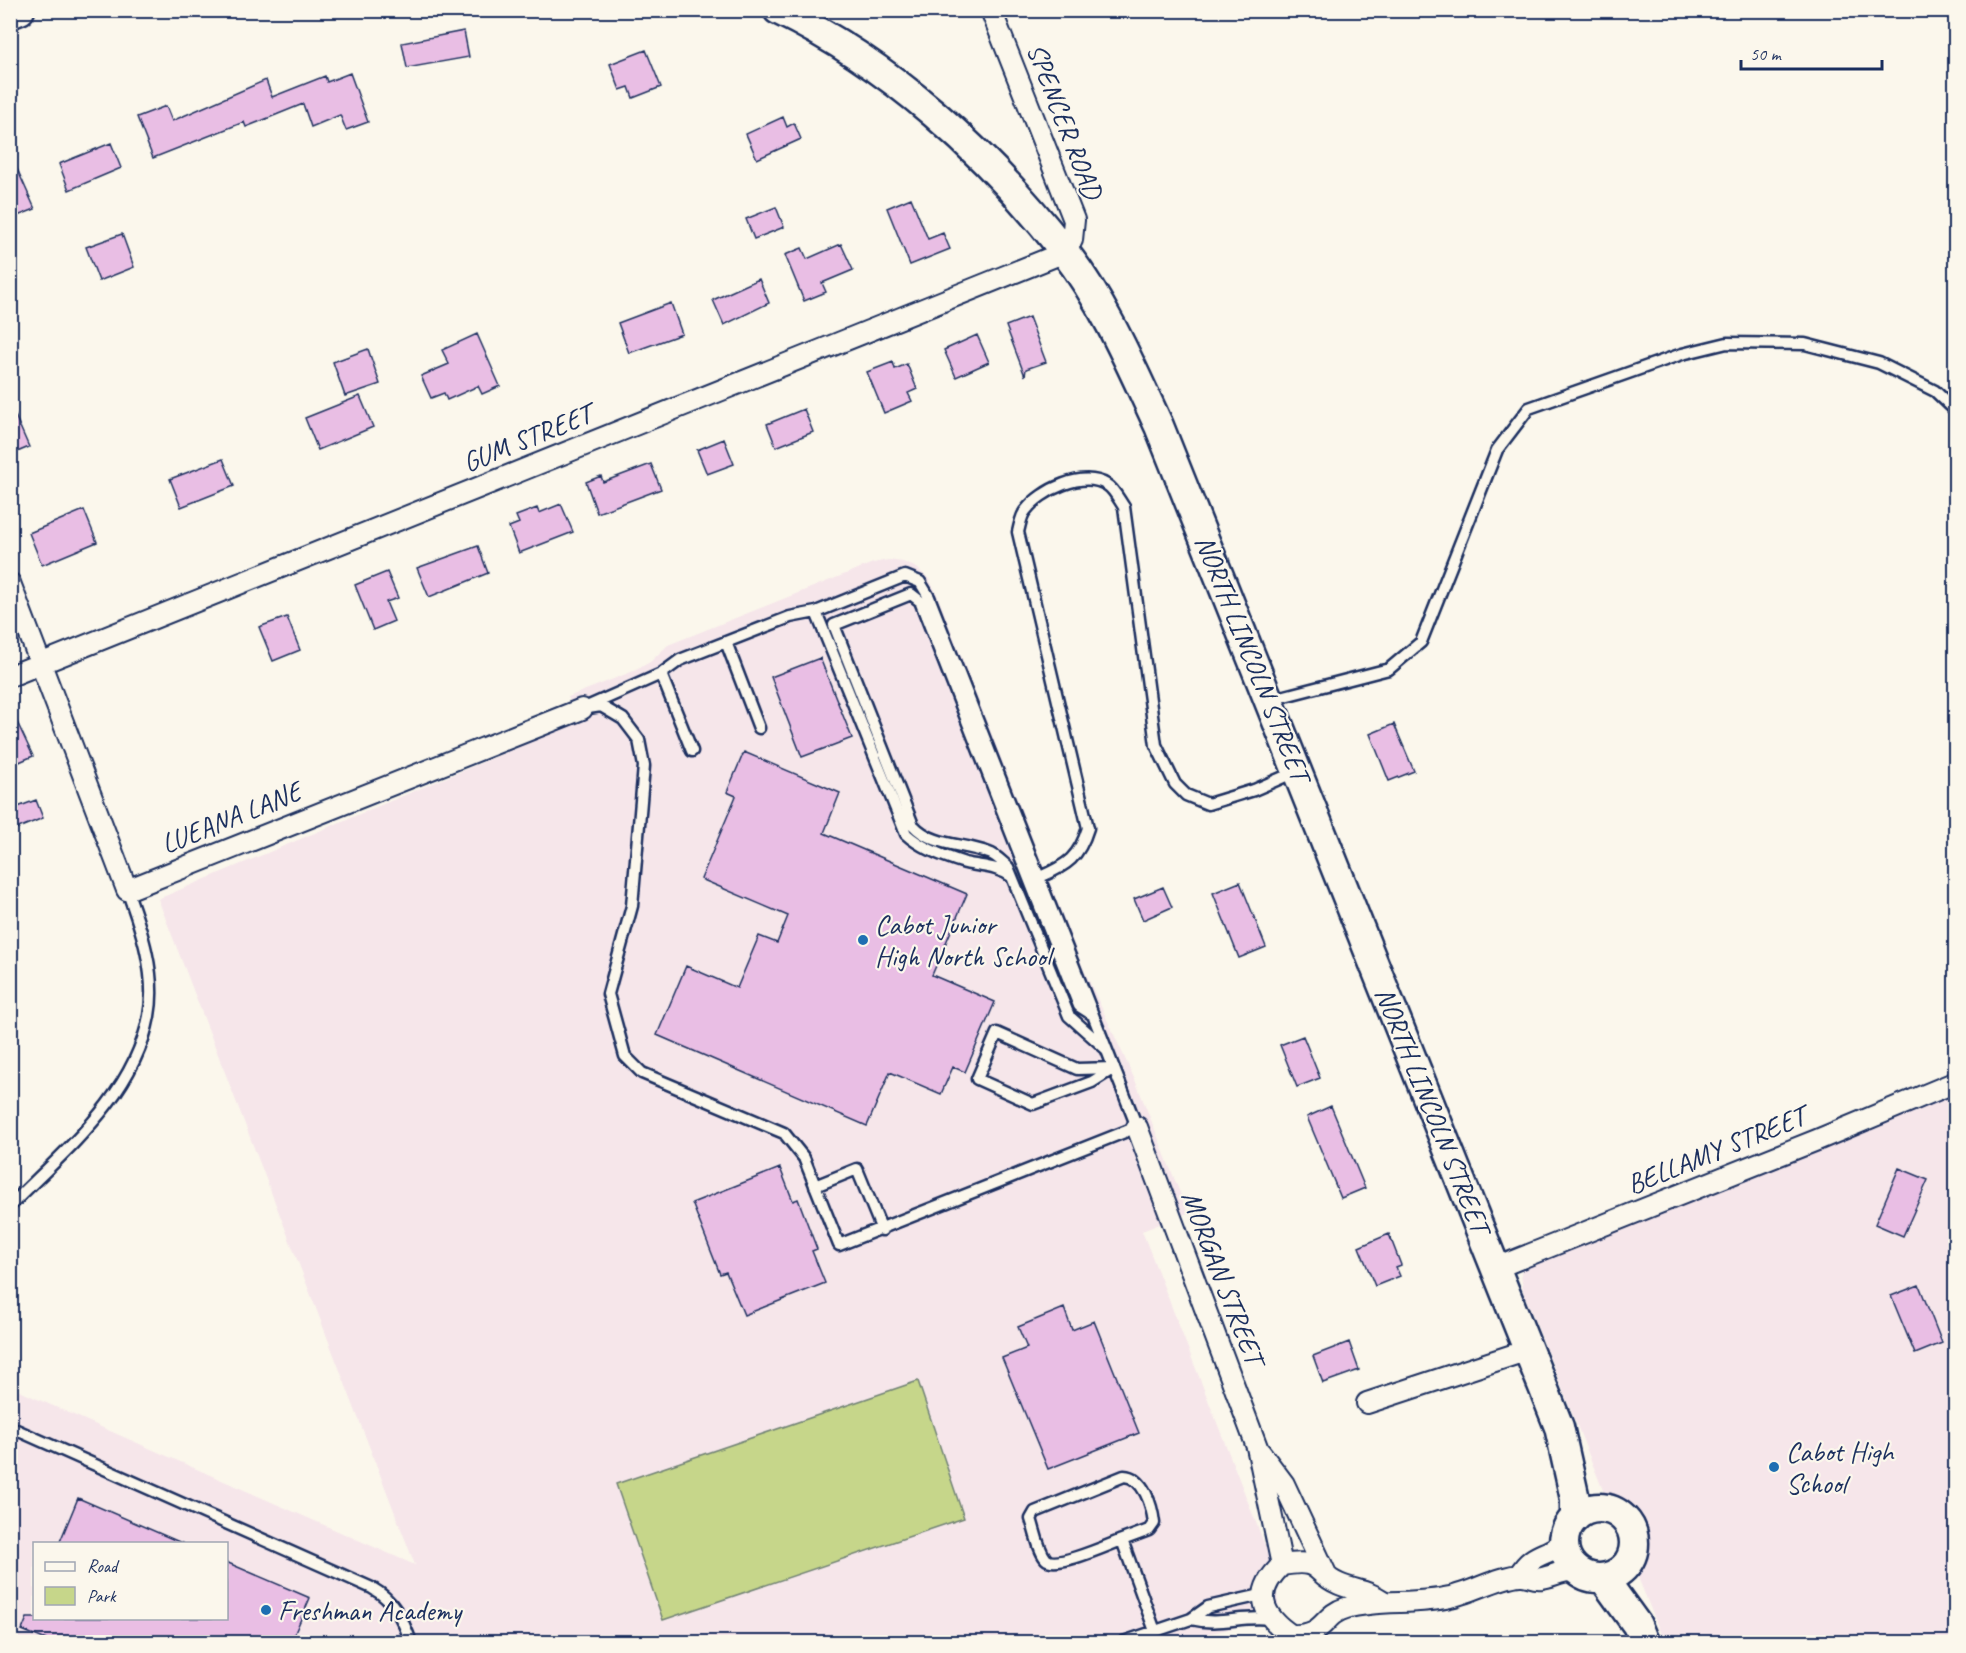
<svg xmlns="http://www.w3.org/2000/svg" width="1966" height="1653" font-family="Caveat,sans-serif">
  <rect width="100%" height="100%" fill="#fbf7ec"/>
  <filter id="ink" filterUnits="userSpaceOnUse"><feTurbulence type="fractalNoise" baseFrequency=".0167" numOctaves="2"/><feDisplacementMap in="SourceGraphic" scale="12" xChannelSelector="R" yChannelSelector="G"/><feConvolveMatrix kernelMatrix="1 2 1 2 8 2 1 2 1" color-interpolation-filters="sRGB"/></filter>
  <g filter="url(#ink)">
    <!-- built -->
    <path fill="#f6e6ea" fill-rule="evenodd" d="M 888,560 L 903,562 L 917,568 L 929,579 L 936,592 L 1084,970 L 1135,1080 L 1188,1213 L 1142,1231 L 1266,1548 L 1276,1587 L 1280,1617 L 1174,1642 L 11,1642 L 10,1387 L 415,1565 L 158,899 L 578,722 L 568,697 L 636,670 L 650,662 L 668,645 L 873,563 ZM 34,1544 L 226,1544 L 226,1618 L 34,1618 Z
      M 1955,1084 L 1955,1642 L 1664,1642 L 1523,1291 L 1521,1273 L 1525,1264 Z"/>
    <!-- green -->
    <path fill="#c6d68a" stroke="#708274" stroke-width="1.5" d="M 918,1381 L 964,1518 L 663,1620 L 616,1484 Z"/>
    <!-- building -->
    <path fill="#e9bee4" stroke="#1b2f5e" stroke-width="1.5" d="M 464,31 L 469,57 L 407,68 L 402,43 Z
      M 646,50 L 661,87 L 633,98 L 629,87 L 620,90 L 610,64 Z
      M 350,73 L 368,122 L 346,130 L 340,115 L 311,127 L 303,104 L 246,127 L 244,122 L 153,158 L 137,117 L 166,106 L 172,121 L 266,80 L 272,97 L 325,76 L 327,82 Z
      M 783,117 L 787,127 L 794,123 L 801,139 L 757,159 L 746,134 Z
      M 111,143 L 121,168 L 69,190 L 59,164 Z
      M 10,153 L 35,209 L 10,219 Z
      M 911,198 L 928,239 L 943,233 L 950,249 L 910,265 L 887,208 Z
      M 776,207 L 784,227 L 754,239 L 746,219 Z
      M 122,234 L 134,267 L 99,281 L 86,247 Z
      M 841,244 L 853,270 L 822,283 L 826,292 L 804,301 L 785,255 L 802,248 L 807,259 Z
      M 759,279 L 769,303 L 724,325 L 713,300 Z
      M 671,303 L 682,334 L 629,353 L 618,323 Z
      M 1029,317 L 1046,362 L 1026,369 L 1025,376 L 1006,326 Z
      M 477,334 L 500,386 L 482,394 L 478,386 L 447,400 L 444,393 L 431,398 L 421,376 L 449,364 L 442,350 Z
      M 977,335 L 989,362 L 956,377 L 944,350 Z
      M 368,349 L 380,384 L 345,396 L 333,362 Z
      M 893,362 L 895,369 L 907,364 L 917,389 L 908,393 L 912,401 L 884,413 L 867,372 Z
      M 360,396 L 373,427 L 318,450 L 305,418 Z
      M 10,404 L 29,447 L 10,455 Z
      M 804,409 L 813,432 L 776,447 L 767,424 Z
      M 724,439 L 734,464 L 707,474 L 697,450 Z
      M 223,459 L 234,486 L 181,507 L 170,479 Z
      M 651,464 L 661,489 L 597,513 L 586,482 L 601,476 L 603,482 Z
      M 561,504 L 573,532 L 519,553 L 509,527 L 519,523 L 516,516 L 537,508 L 539,513 Z
      M 84,510 L 97,542 L 42,565 L 29,533 Z
      M 478,546 L 488,573 L 429,597 L 417,568 Z
      M 387,572 L 398,598 L 386,602 L 394,621 L 373,630 L 355,585 Z
      M 287,617 L 300,650 L 273,661 L 259,627 Z
      M 820,658 L 852,738 L 802,757 L 771,677 Z
      M 10,707 L 33,756 L 10,766 Z
      M 1394,724 L 1414,771 L 1389,781 L 1370,734 Z
      M 744,752 L 840,793 L 824,833 L 967,894 L 932,975 L 995,1002 L 965,1072 L 953,1067 L 941,1094 L 890,1072 L 867,1126 L 657,1035 L 686,966 L 737,988 L 759,936 L 777,943 L 788,916 L 701,879 L 736,796 L 727,792 Z
      M 36,800 L 43,818 L 16,829 L 10,810 Z
      M 1240,882 L 1266,947 L 1239,958 L 1213,893 Z
      M 1163,887 L 1172,907 L 1143,920 L 1134,899 Z
      M 1303,1036 L 1320,1078 L 1297,1087 L 1280,1045 Z
      M 1331,1106 L 1365,1188 L 1341,1198 L 1307,1117 Z
      M 780,1168 L 793,1201 L 798,1199 L 817,1249 L 812,1251 L 825,1283 L 744,1315 L 726,1272 L 720,1274 L 692,1203 Z
      M 1899,1168 L 1928,1180 L 1903,1236 L 1875,1224 Z
      M 1389,1234 L 1401,1265 L 1396,1267 L 1400,1276 L 1375,1286 L 1359,1247 Z
      M 1919,1285 L 1942,1343 L 1915,1354 L 1891,1296 Z
      M 1064,1308 L 1072,1330 L 1094,1321 L 1139,1433 L 1048,1469 L 1002,1358 L 1027,1348 L 1018,1327 Z
      M 1349,1342 L 1359,1370 L 1323,1383 L 1313,1356 Z
      M 78,1498 L 184,1544 L 59,1544 Z
      M 226,1562 L 310,1598 L 291,1642 L 51,1642 L 22,1630 L 27,1618 L 226,1618 Z"/>
    <g fill="none" stroke-linecap="round" stroke-linejoin="round">
      <!-- lane casing -->
      <g stroke="#1b2f5e" stroke-width="15">
        <path id="lane" d="M 905,576 L 920,582 L 929,597 L 1137,1127 L 839,1245 L 804,1158 L 784,1133 L 642,1073 L 625,1056 L 608,994 L 632,906 L 644,766 L 639,740 L 623,719 L 601,706 L 582,709 L 661,674 L 680,660 L 790,617 L 816,612 Z
          M 816,612 L 906,834 C 921,848 945,857 965,863 C 982,867 996,866 1011,876
          M 726,642 L 759,728
          M 661,674 L 692,751
          M 1269,700 L 1389,669 L 1421,642 L 1497,450 L 1529,408 L 1682,354 L 1727,343 L 1805,344 L 1879,363 L 1935,391 L 1956,411
          M 1040,877 C 1068,865 1079,857 1088,828 L 1018,532 C 1020,525 1021,515 1026,510 C 1041,490 1083,470 1107,485 C 1114,489 1119,500 1124,507 L 1156,745 L 1175,784 L 1186,795 L 1208,804 L 1254,790 L 1295,772
          M 1093,1015 L 1079,1006 L 920,601 L 911,594 L 834,625 L 913,825 C 933,847 963,843 989,853 C 996,855 1002,862 1008,867 L 1069,1016 L 1105,1048
          M 997,1033 L 1077,1069 L 1114,1068 L 1092,1082 L 1033,1104 L 977,1079 Z
          M 815,1186 L 857,1169 L 882,1230
          M 10,1206 C 65,1150 134,1096 149,1016 C 157,975 141,928 127,890
          M 10,1427 L 372,1588 C 394,1600 403,1620 411,1642
          M 1122,1540 C 1108,1545 1056,1569 1046,1559 C 1038,1550 1035,1530 1031,1519 L 1035,1512 L 1124,1476 C 1144,1477 1152,1506 1154,1523 L 1149,1530 L 1122,1540 L 1155,1631
          M 1191,1619 C 1222,1626 1241,1615 1270,1619
          M 1123,1642 L 1191,1619 L 1208,1607 L 1257,1596 L 1265,1591"/>
      </g>
      <!-- street casing -->
      <g stroke="#1b2f5e" stroke-width="24">
        <path id="street" d="M 10,583 L 127,890 L 582,709
          M 10,676 L 1065,252 L 1072,240 L 1074,220 L 991,10
          M 1137,1127 L 1257,1447 L 1282,1565
          M 1496,1268 L 1817,1140 L 1956,1082
          M 1367,1403 L 1528,1350
          M 1260,1452 L 1284,1484 L 1327,1576
          M 1282,1565 C 1323,1558 1311,1572 1339,1584 C 1356,1591 1367,1590 1383,1601
          M 1282,1565 C 1253,1592 1261,1615 1291,1635 L 1293,1642
          M 1519,1575 C 1534,1549 1550,1558 1564,1539
          M 1291,1635 C 1326,1637 1321,1615 1346,1608 C 1379,1599 1415,1605 1450,1597 C 1470,1593 1501,1576 1520,1575 C 1527,1574 1534,1580 1542,1578 C 1554,1576 1564,1569 1577,1571"/>
      </g>
      <!-- secondary casing -->
      <g stroke="#1b2f5e" stroke-width="33">
        <path id="secondary" d="M 778,10 C 890,64 988,153 1064,251 C 1105,304 1131,366 1159,426 L 1559,1427 L 1575,1499 L 1575,1518
          M 10,14 L 20,10
          M1564 1543a35 35 0 1 1 70 0a35 35 0 1 1-70 0Z
          M 1603,1578 L 1637,1625 L 1644,1642"/>
      </g>
      <!-- lane -->
      <use href="#lane" stroke="#fbf7ec" stroke-width="10"/>
      <!-- street -->
      <use href="#street" stroke="#fbf7ec" stroke-width="20"/>
      <!-- secondary -->
      <use href="#secondary" stroke="#fbf7ec" stroke-width="28"/>
    </g>
  </g>
  <!-- markers -->
  <g fill="#1f6fb2" stroke="#fbf7ec" stroke-width="2">
    <circle cx="863" cy="940" r="6"/>
    <circle cx="1774" cy="1467" r="6"/>
    <circle cx="266" cy="1610" r="6"/>
  </g>
  <g text-anchor="middle" dominant-baseline="central" stroke-width="4.5" stroke-linejoin="round" paint-order="stroke">
    <!-- street labels -->
    <g font-size="28" fill="#1b2f5e" stroke="#fbf7ec">
      <text transform="translate(1065 121) rotate(69)">SPENCER ROAD</text>
      <text transform="translate(527 438) rotate(-22)">GUM STREET</text>
      <text transform="translate(1253 658) rotate(68)">NORTH LINCOLN STREET</text>
      <text transform="translate(231 817) rotate(-22)">LUEANA LANE</text>
      <text transform="translate(1433 1110) rotate(68)">NORTH LINCOLN STREET</text>
      <text transform="translate(1716 1150) rotate(-22)">BELLAMY STREET</text>
      <text transform="translate(1223 1277) rotate(69)">MORGAN STREET</text>
    </g>
    <!-- poi labels -->
    <g font-size="28" fill="#1b2f5e" stroke="#fbf7ec" text-anchor="start">
      <text x="875" y="924">Cabot Junior<tspan x="875" dy="32">High North School</tspan></text>
      <text x="1786" y="1451">Cabot High<tspan x="1786" dy="32">School</tspan></text>
      <text x="278" y="1610">Freshman Academy</text>
    </g>
  </g>
  <!-- margin -->
  <rect width="1966" height="1653" fill="none" stroke="#fbf7ec" stroke-width="36"/>
  <rect x="18" y="18" width="1930" height="1617" fill="none" stroke="#1b2f5e" stroke-width="2" filter="url(#ink)"/>
  <!-- legend -->
  <rect x="33" y="1542" width="195" height="78" fill="#fbf7ec" stroke="#a1a7b3" stroke-width="1.5"/>
  <rect x="45" y="1562" width="30" height="9" fill="#fbf7ec" stroke="#a1a7b3" stroke-width="1.5"/>
  <text x="87" y="1572" font-size="18" fill="#1b2f5e">Road</text>
  <rect x="45" y="1587" width="30" height="18" fill="#c6d68a" stroke="#a1a7b3" stroke-width="1.5"/>
  <text x="87" y="1602" font-size="18" fill="#1b2f5e">Park</text>
  <!-- scale -->
  <path d="M1741 60v9h141v-9" fill="none" stroke="#1b2f5e" stroke-width="3"/>
  <text x="1750" y="60" font-size="18" fill="#1b2f5e" stroke="#fbf7ec" stroke-width="4.5" paint-order="stroke">50 m</text>
</svg>
